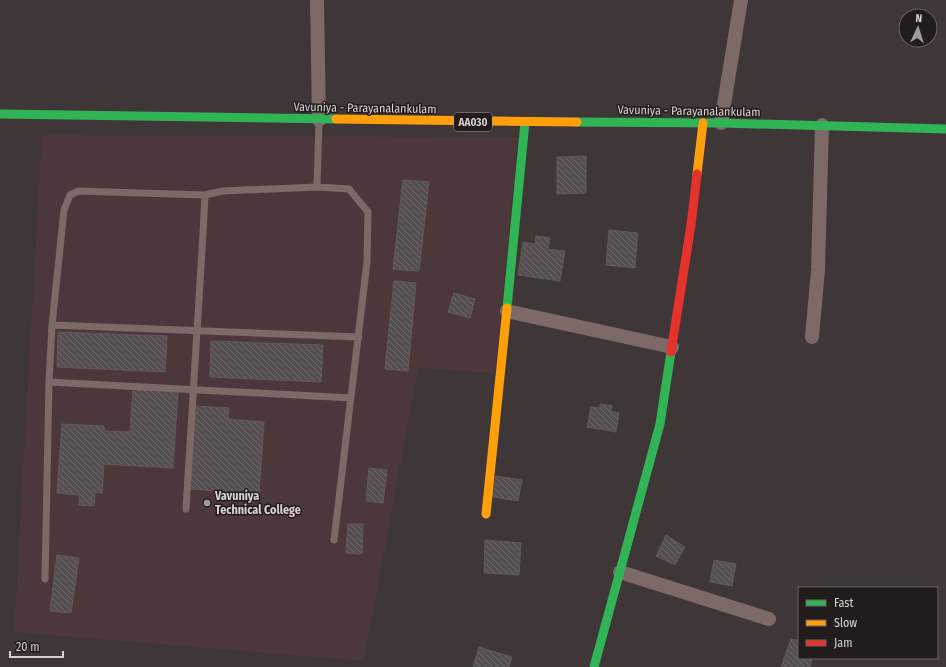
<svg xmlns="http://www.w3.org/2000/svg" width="946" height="667" font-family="'Fira Sans Condensed',sans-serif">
  <defs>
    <pattern id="building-back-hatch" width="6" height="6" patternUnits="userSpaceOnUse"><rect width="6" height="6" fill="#554f51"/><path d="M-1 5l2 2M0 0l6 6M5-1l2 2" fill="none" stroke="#6d6769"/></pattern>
  </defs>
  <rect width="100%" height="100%" fill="#3e3637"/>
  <!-- built -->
  <path fill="#4c383b" d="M 42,135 L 518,137 L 495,373 L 418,368 L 364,661 L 14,632 Z"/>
  <!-- building -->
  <path fill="url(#building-back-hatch)" stroke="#60595b" d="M 586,156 L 586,193 L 557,194 L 557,157 Z
    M 403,180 L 429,182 L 419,271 L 393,269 Z
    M 609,230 L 638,233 L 635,268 L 606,265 Z
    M 536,236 L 550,238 L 548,249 L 565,251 L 560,281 L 518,275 L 523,242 L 535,244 Z
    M 394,281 L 416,283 L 408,371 L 385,369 Z
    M 454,293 L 475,299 L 470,318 L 448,312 Z
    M 58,332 L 167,336 L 165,372 L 57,367 Z
    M 211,341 L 323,345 L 321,382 L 210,377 Z
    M 133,389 L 178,392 L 173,468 L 104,464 L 102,493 L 95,492 L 94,506 L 79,505 L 79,495 L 57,493 L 62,424 L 104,426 L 105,431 L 130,432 Z
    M 600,404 L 612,406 L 611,411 L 619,413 L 616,432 L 587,427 L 591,407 L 600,408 Z
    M 195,406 L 229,408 L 228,419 L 264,422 L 259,494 L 190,489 Z
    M 369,468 L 387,470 L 383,503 L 366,501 Z
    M 496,476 L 522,480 L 518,501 L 492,497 Z
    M 348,524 L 363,524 L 362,554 L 346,553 Z
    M 666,535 L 685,547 L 675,565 L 656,556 Z
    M 485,540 L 521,543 L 519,575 L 484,573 Z
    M 57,555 L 79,558 L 71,613 L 50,611 Z
    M 714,560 L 736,564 L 732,586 L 710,582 Z
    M 791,639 L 799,641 L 799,658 L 812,658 L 810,667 L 781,667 Z
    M 479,647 L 512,657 L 509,667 L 473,667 Z"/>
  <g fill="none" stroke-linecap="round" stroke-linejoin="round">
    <!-- lane -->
    <path stroke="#7d6965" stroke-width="7" d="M 319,122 L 317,187 L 349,189 L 368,212 L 367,262 L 334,540
      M 52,325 L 359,337
      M 49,382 L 351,398
      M 186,509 L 203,234 L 205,195 L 223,191 L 317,187
      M 45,579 L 49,382 L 52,325 L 64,210 L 70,195 L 78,191 L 205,195"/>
    <!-- street -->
    <path stroke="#7d6965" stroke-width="14" d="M 317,0 L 319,120
      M 721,123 L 741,0
      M 507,311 L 672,347
      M 812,337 L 818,270 L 822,125
      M 620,572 L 769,619"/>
    <!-- fast -->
    <path stroke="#30b455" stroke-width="9" d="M 0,114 L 336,119
      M 577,122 L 721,123 L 946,129
      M 507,308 L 525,122
      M 594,667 L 660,424 L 671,352"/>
    <!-- slow -->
    <path stroke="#ff9f0a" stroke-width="9" d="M 336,119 L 577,122
      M 697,174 L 703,123
      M 486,514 L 507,308"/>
    <!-- jam -->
    <path stroke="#e5322d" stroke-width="9" d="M 671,352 L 691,225 L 697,174"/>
  </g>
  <!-- markers -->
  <circle fill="#a39a9b" stroke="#231c1d" stroke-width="1.5" cx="207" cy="503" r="4"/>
  <g text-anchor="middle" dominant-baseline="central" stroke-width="3" stroke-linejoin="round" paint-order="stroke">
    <!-- shield labels -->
    <rect fill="#231c1d" stroke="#a29a9b" stroke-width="1" x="454" y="113" width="38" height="18" rx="3"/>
    <g font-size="11" font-weight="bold" fill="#d9d0d1">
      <text x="473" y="122">AA030</text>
    </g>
    <!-- street labels -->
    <g font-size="12" fill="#d9d0d1" stroke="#231c1d">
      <text transform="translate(365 108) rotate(1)">Vavuniya - Parayanalankulam</text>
      <text transform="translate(689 111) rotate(1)">Vavuniya - Parayanalankulam</text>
    </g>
    <!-- poi labels -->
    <g font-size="12" font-weight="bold" fill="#d9d0d1" stroke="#231c1d" text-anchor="start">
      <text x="215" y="496">Vavuniya<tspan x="215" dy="14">Technical College</tspan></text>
    </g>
  </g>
  <!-- legend -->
  <rect x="798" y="587" width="140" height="72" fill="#231c1d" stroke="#6c6465"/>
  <rect x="806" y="600" width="20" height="6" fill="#30b455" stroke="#6c6465"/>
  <text x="834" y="607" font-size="12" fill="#d9d0d1">Fast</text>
  <rect x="806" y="620" width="20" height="6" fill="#ff9f0a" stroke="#6c6465"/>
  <text x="834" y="627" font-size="12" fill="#d9d0d1">Slow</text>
  <rect x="806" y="640" width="20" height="6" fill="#e5322d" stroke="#6c6465"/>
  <text x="834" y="647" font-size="12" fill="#d9d0d1">Jam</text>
  <!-- north arrow -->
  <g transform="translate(918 28) rotate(4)"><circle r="19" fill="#231c1d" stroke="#6c6465"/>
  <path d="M0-3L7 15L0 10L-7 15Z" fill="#a39a9b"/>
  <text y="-6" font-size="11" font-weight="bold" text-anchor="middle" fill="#d9d0d1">N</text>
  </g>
  <!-- scale -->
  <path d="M10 651v6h53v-6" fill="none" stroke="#d9d0d1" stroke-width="2"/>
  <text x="16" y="651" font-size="12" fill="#d9d0d1" stroke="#231c1d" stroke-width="3" paint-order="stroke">20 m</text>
</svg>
